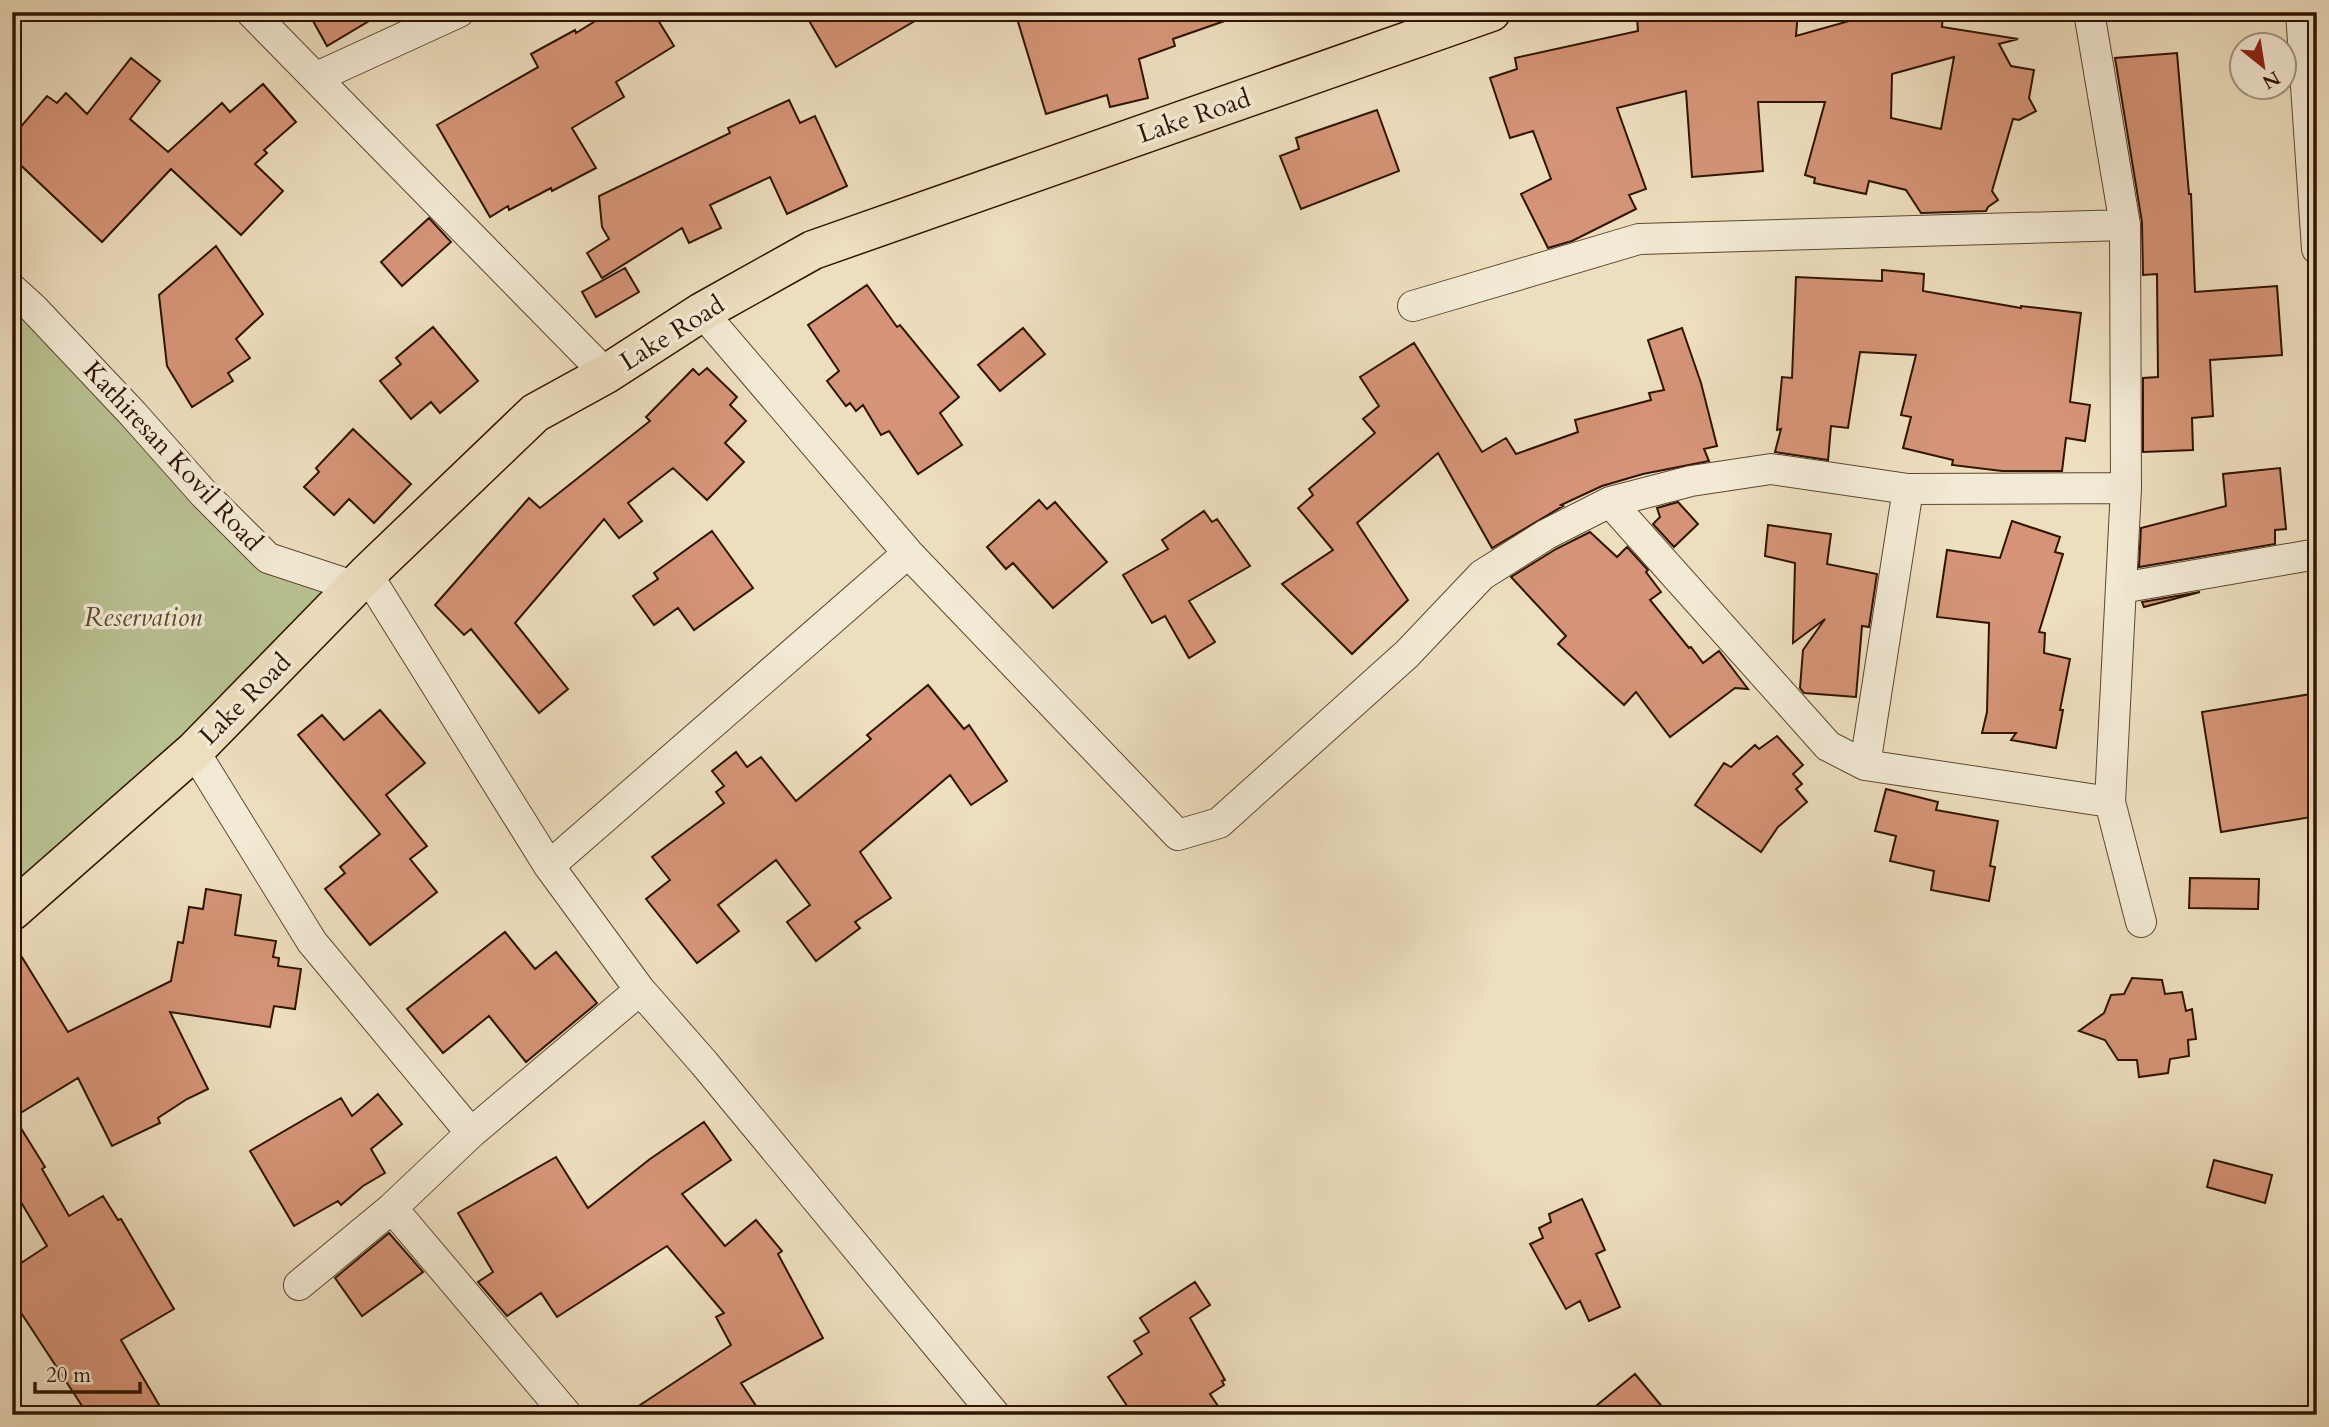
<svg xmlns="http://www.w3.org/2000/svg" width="2329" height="1427" font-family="Cardo,serif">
  <rect width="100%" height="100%" fill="#eddebe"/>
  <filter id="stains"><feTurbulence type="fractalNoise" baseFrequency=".00286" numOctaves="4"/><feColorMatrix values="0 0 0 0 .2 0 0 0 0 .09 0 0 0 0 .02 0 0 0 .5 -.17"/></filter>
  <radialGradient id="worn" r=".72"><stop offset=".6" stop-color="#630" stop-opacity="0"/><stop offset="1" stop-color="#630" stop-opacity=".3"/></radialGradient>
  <!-- green -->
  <path fill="#b9c191" stroke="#746a48" stroke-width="2" d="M 12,289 L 268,557 L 356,587 L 12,911 Z"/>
  <!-- building -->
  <path fill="#d59477" stroke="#2f1400" stroke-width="2" fill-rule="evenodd" d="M 308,12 L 384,12 L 327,46 Z
    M 610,12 L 653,12 L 674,46 L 616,82 L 624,97 L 572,128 L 596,168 L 552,191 L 551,188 L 509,210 L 508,206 L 490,217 L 437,125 L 538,67 L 531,54 L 575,30 L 576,33 Z
    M 804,12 L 930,12 L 836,67 Z
    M 1015,12 L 1235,12 L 1236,17 L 1173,39 L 1175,46 L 1139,59 L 1148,98 L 1110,107 L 1107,95 L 1046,114 Z
    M 1686,12 L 1798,12 L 1796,36 L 1860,18 L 1860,12 L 1943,12 L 1942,27 L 2018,39 L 1999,44 L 2011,66 L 2034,70 L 2029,98 L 2036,111 L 2019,120 L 2013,119 L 1992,191 L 1998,200 L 1988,207 L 1986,211 L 1921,213 L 1906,190 L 1869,181 L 1866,194 L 1814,183 L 1815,178 L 1805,175 L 1825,102 L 1758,102 L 1763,171 L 1692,177 L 1686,91 L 1617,108 L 1646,189 L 1629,195 L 1636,209 L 1572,241 L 1548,248 L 1521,194 L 1551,179 L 1533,131 L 1510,138 L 1490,78 L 1517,69 L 1515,58 L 1638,31 L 1637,18 ZM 1954,57 L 1941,129 L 1891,118 L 1892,74 Z
    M 2177,53 L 2189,194 L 2191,194 L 2195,292 L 2277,286 L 2282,355 L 2210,360 L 2213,416 L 2192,418 L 2193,450 L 2143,452 L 2143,378 L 2158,377 L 2157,274 L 2143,275 L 2142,222 L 2115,58 Z
    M 131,58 L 160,81 L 130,119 L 168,152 L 222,103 L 230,112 L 263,84 L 296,122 L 264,150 L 267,153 L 255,164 L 283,191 L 241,235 L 171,169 L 102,242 L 12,157 L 12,137 L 47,96 L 57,103 L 66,93 L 87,114 Z
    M 789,100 L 800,123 L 815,116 L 847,186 L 787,214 L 770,177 L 710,205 L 721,228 L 689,243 L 682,228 L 602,278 L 587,253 L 609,239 L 602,227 L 599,196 L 730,133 L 728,128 Z
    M 1377,110 L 1399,171 L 1301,209 L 1280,156 L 1299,149 L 1296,138 Z
    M 429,218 L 451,242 L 402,286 L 381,262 Z
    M 216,246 L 263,314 L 236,339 L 250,358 L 228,373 L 233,381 L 192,407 L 167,366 L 159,295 Z
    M 625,268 L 639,292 L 596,317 L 582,292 Z
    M 1882,270 L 1924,274 L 1923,291 L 2021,308 L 2021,306 L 2081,313 L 2070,402 L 2090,405 L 2085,441 L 2066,438 L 2062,471 L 2002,471 L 1952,465 L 1953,460 L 1903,448 L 1911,417 L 1901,415 L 1916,355 L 1860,352 L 1848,428 L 1831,426 L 1828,460 L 1775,452 L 1781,429 L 1777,430 L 1782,377 L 1792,378 L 1796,277 L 1882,281 Z
    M 867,285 L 897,327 L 900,325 L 959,397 L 940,413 L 962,445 L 918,474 L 889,431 L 881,435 L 863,405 L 856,411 L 850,403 L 846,406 L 827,381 L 839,371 L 808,325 Z
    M 433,327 L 478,381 L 440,413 L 431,402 L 411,419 L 380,381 L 401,364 L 396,358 Z
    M 1023,328 L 1045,354 L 1000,391 L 978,365 Z
    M 1682,328 L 1701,383 L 1717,446 L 1704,449 L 1709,461 L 1643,474 L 1602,486 L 1561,505 L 1563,506 L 1492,548 L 1438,453 L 1357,523 L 1408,600 L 1352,654 L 1282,584 L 1333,550 L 1298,508 L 1313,495 L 1309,489 L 1375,433 L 1363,419 L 1379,406 L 1360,377 L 1414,343 L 1482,452 L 1506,438 L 1516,454 L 1578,432 L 1575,420 L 1651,400 L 1649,393 L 1664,390 L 1648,340 Z
    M 707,368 L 737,397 L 730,405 L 746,421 L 725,443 L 744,462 L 707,500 L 673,468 L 628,503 L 642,521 L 619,538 L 604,519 L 515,623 L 568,689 L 539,713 L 471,629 L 464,635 L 435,605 L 529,498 L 540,508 L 650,421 L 646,417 L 693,369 L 699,375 Z
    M 353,429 L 411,484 L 374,523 L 349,499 L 334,515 L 304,487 L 319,472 L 316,468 Z
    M 2280,468 L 2286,529 L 2275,530 L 2275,544 L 2139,567 L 2141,528 L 2226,506 L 2223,474 Z
    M 1039,500 L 1047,509 L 1055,502 L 1107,562 L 1053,608 L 1013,563 L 1006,569 L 987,547 Z
    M 1678,502 L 1698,524 L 1674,547 L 1653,524 L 1660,517 L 1657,508 Z
    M 1204,511 L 1212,522 L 1217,519 L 1250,566 L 1189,601 L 1215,642 L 1189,658 L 1165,616 L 1152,623 L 1123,575 L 1168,549 L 1162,540 Z
    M 2012,521 L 2060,537 L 2055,552 L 2063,554 L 2039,632 L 2045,633 L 2044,653 L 2070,659 L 2060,710 L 2063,710 L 2056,748 L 2011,740 L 2016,733 L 1982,733 L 1987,712 L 1989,623 L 1937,617 L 1947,550 L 2000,558 Z
    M 1768,525 L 1831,534 L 1827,564 L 1877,574 L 1869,627 L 1862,626 L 1856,697 L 1804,693 L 1800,688 L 1803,650 L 1825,619 L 1793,643 L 1795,563 L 1765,556 Z
    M 712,531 L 753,588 L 694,630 L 678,608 L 654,625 L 633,596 L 658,579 L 654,573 Z
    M 1590,532 L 1617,557 L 1627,547 L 1648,570 L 1646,572 L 1661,592 L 1650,600 L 1689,648 L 1691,647 L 1703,663 L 1719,651 L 1748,689 L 1735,688 L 1670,737 L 1636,692 L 1624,705 L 1558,644 L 1566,636 L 1511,577 L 1556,549 Z
    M 2200,592 L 2144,607 L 2142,602 Z
    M 928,685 L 964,729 L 969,725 L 1007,781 L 971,805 L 950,775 L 860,852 L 891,898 L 855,922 L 860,928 L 816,961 L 787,922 L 810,905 L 776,860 L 718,905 L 739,931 L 697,963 L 646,899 L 670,880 L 652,857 L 724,803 L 716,792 L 724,786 L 712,771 L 736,752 L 747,767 L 761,757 L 796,801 L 871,739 L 867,735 Z
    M 2317,693 L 2317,816 L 2221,832 L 2202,712 Z
    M 380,710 L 425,763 L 386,795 L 427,846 L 410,859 L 437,892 L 370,945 L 325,889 L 345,873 L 340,867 L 380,834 L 298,735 L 322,715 L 344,740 Z
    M 1777,736 L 1803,765 L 1793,774 L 1802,784 L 1796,789 L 1807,802 L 1778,827 L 1761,852 L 1695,805 L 1724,763 L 1731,767 L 1755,745 L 1759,749 Z
    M 1886,789 L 1938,802 L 1936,810 L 1998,821 L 1990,866 L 1995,867 L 1989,901 L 1931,890 L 1934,871 L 1890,861 L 1896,836 L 1875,831 Z
    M 2190,878 L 2259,879 L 2258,909 L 2189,908 Z
    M 206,889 L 241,895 L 235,935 L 276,941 L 273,957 L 279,958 L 278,966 L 301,969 L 295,1009 L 274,1006 L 270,1027 L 170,1012 L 208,1089 L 187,1099 L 158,1118 L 160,1123 L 112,1146 L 78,1078 L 14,1117 L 45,1167 L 42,1169 L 69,1216 L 103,1196 L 118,1220 L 121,1219 L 174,1309 L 121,1340 L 165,1415 L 88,1415 L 12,1299 L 12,1269 L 47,1246 L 12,1187 L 12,941 L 68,1032 L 171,981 L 178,942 L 183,943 L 189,907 L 203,909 Z
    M 505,932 L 535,969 L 556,952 L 597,1003 L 526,1062 L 489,1016 L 443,1053 L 407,1009 Z
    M 2132,978 L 2162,980 L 2165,994 L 2182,992 L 2186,1011 L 2192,1009 L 2196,1039 L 2188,1040 L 2189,1056 L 2170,1059 L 2168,1073 L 2139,1077 L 2137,1060 L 2118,1060 L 2105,1040 L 2079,1031 L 2104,1013 L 2111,995 L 2124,994 Z
    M 378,1094 L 402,1124 L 371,1149 L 385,1173 L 363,1186 L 341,1205 L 338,1201 L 294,1226 L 250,1151 L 341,1098 L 352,1116 Z
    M 704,1122 L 731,1160 L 682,1194 L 725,1246 L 756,1220 L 782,1251 L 778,1254 L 823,1338 L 741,1383 L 762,1415 L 625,1415 L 731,1345 L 716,1317 L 724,1313 L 667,1246 L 557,1317 L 541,1293 L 507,1316 L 478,1282 L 493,1272 L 458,1213 L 556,1157 L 588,1208 L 650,1159 Z
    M 2214,1160 L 2272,1175 L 2265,1203 L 2207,1187 Z
    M 1582,1199 L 1605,1250 L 1596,1254 L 1620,1307 L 1589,1321 L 1580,1301 L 1566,1309 L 1530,1244 L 1543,1238 L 1539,1228 L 1551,1222 L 1549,1214 Z
    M 389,1233 L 423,1272 L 362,1316 L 335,1278 Z
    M 1195,1282 L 1210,1305 L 1190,1318 L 1225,1380 L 1222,1381 L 1224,1385 L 1210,1394 L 1224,1415 L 1133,1415 L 1108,1377 L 1142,1354 L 1134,1341 L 1149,1332 L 1140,1318 Z
    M 1635,1374 L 1669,1415 L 1585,1415 Z"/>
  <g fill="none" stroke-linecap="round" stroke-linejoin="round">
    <!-- street casing -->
    <g stroke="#5e4630" stroke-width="32">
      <path id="street" d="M 251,12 L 606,374
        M 2089,12 L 2125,225 L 2126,488 L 2110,802 L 2141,922
        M 2301,12 L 2317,249
        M 317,77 L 459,12
        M 12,289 L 33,308 L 133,414 L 204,494 L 268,558 L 356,587
        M 1413,306 L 1639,239 L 2125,225
        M 702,312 L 908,553 L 1178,835 L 1219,823 L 1407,654 L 1482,575 L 1547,534 L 1610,502 L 1691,481 L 1771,469 L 1908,489 L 2126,488
        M 1610,502 L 1828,746 L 1865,765 L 2110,802
        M 367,574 L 549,866 L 640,990 L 704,1063 L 995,1415
        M 2121,588 L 2317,554
        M 194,751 L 312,942 L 471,1133
        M 1865,765 L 1908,489
        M 549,866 L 908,553
        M 392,1208 L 567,1415
        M 299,1285 L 392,1208 L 471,1133 L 640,990"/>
    </g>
    <!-- primary casing -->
    <g stroke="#2f1400" stroke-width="41">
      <path id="primary" d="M 12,911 L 194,751 L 367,574 L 535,413 L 606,374 L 702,312 L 813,250 L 1491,12"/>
    </g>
    <!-- street -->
    <use href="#street" stroke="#f3ead5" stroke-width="30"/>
    <!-- primary -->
    <use href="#primary" stroke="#eddebe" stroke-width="38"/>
  </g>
  <g text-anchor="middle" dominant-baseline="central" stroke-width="7" stroke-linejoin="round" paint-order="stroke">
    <!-- street labels -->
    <g font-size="26" fill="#2f1400" stroke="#f3ead5">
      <text transform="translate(1194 116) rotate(-19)">Lake Road</text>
      <text transform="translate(672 333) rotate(-32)">Lake Road</text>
      <text transform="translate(173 456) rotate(47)">Kathiresan Kovil Road</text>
      <text transform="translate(245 699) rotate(-45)">Lake Road</text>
    </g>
    <!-- park labels -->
    <g font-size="26" font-style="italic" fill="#58482c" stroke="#f3ead5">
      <text x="143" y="617">Reservation</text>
    </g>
  </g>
  <!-- margin -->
  <rect width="2329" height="1427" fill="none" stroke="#eddebe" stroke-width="42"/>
  <rect x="14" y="14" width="2301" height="1399" fill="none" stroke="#2f1400" stroke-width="3.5"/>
  <rect x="21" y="21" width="2287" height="1385" fill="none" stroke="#2f1400" stroke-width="2"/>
  <!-- north arrow -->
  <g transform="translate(2263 66) rotate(150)"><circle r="33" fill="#f3ead5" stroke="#a59480" stroke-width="2"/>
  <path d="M0-5L12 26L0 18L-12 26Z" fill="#8f2418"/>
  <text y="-10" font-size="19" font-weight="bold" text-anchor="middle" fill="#2f1400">N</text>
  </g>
  <!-- scale -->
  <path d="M35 1382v10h105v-10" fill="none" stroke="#2f1400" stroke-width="3.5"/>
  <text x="46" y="1382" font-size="21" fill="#2f1400" stroke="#f3ead5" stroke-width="5" paint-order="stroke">20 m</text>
  <rect width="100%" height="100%" filter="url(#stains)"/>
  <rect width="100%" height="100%" fill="url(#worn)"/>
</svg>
